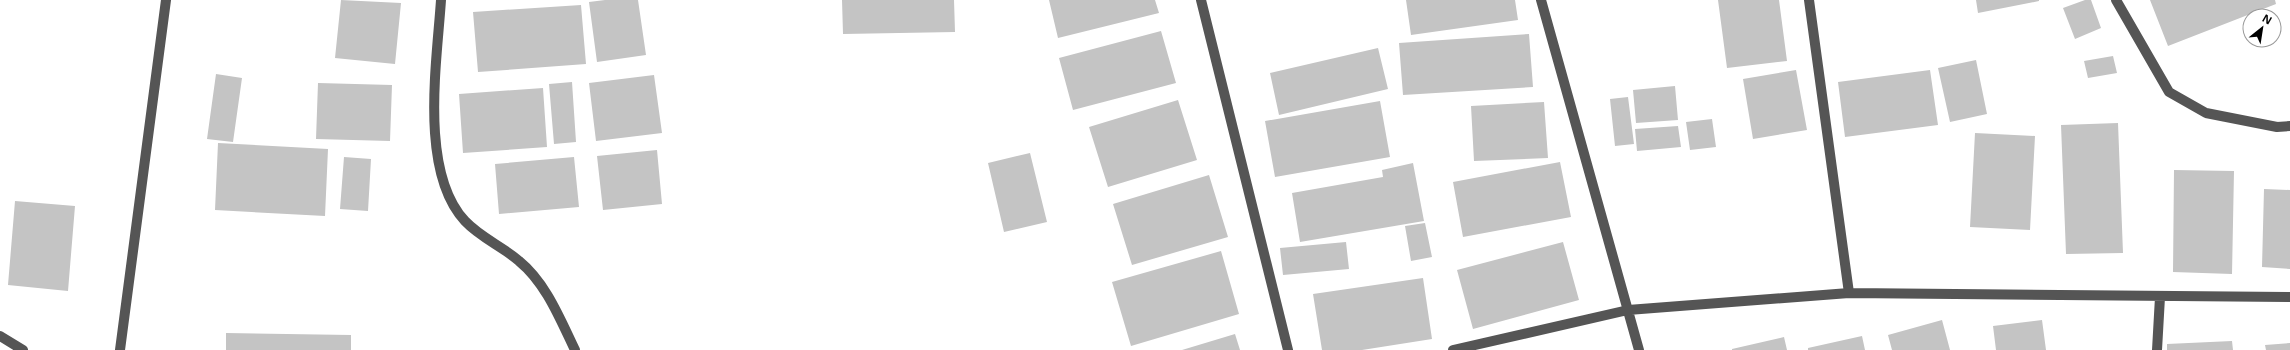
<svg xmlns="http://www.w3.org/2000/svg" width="2290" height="350" font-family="'Noto Sans',sans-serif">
  <rect width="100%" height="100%" fill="#fff"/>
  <!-- building -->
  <path fill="#c4c4c4" d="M 341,0 L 401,3 L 395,64 L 335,58 Z
    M 605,0 L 638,0 L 646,55 L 597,62 L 589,2 Z
    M 842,0 L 954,0 L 955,32 L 843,34 Z
    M 1049,0 L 1155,0 L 1159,13 L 1058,38 Z
    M 1406,0 L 1515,0 L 1518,20 L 1411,35 Z
    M 1718,0 L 1779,0 L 1787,61 L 1727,68 Z
    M 1976,0 L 2039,0 L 2039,1 L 1978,13 Z
    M 2085,0 L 2091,0 L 2101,28 L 2075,39 L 2063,8 Z
    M 2150,0 L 2275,0 L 2276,4 L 2168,46 Z
    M 581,5 L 586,64 L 478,72 L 473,12 Z
    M 1161,31 L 1176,83 L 1073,110 L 1059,58 Z
    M 1529,34 L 1533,87 L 1403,95 L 1399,43 Z
    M 1378,48 L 1388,89 L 1279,115 L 1270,73 Z
    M 2113,56 L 2117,73 L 2088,78 L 2084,61 Z
    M 1976,60 L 1987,114 L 1950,122 L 1938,68 Z
    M 1796,70 L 1807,130 L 1753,139 L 1743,79 Z
    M 1930,70 L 1938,125 L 1845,137 L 1838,82 Z
    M 216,74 L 242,78 L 233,142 L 207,139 Z
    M 654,75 L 662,133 L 596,141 L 589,83 Z
    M 572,82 L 576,142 L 554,144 L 549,84 Z
    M 318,83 L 392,85 L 390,141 L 316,139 Z
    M 1675,86 L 1678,120 L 1636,123 L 1633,90 Z
    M 543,88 L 547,147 L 463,153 L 459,94 Z
    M 1628,97 L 1634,144 L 1615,146 L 1610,99 Z
    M 1178,100 L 1197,160 L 1108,187 L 1089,127 Z
    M 1380,101 L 1390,157 L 1275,177 L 1265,121 Z
    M 1544,102 L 1548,158 L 1474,161 L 1471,106 Z
    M 1712,119 L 1716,147 L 1690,150 L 1686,122 Z
    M 2118,123 L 2123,253 L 2066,254 L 2061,125 Z
    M 1678,126 L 1681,147 L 1637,151 L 1635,129 Z
    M 1975,133 L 2035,136 L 2030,230 L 1970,227 Z
    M 218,143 L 328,149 L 325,216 L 215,210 Z
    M 657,150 L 662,204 L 603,210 L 597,156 Z
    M 1030,153 L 1047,222 L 1004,232 L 988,163 Z
    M 344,157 L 371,159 L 368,211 L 340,209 Z
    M 574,157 L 579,207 L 499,214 L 495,164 Z
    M 1560,162 L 1571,217 L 1463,237 L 1453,182 Z
    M 1413,163 L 1424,221 L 1300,242 L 1292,193 L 1383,177 L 1382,170 Z
    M 2174,170 L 2234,171 L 2232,274 L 2173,272 Z
    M 1209,175 L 1228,237 L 1132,265 L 1113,204 Z
    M 2264,189 L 2290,190 L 2290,269 L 2262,267 Z
    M 15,201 L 75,206 L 68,291 L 8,285 Z
    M 1425,223 L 1432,257 L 1411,261 L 1405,226 Z
    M 1346,242 L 1349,269 L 1283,275 L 1280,248 Z
    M 1563,242 L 1579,300 L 1473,329 L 1457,270 Z
    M 1221,251 L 1239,314 L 1131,346 L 1112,282 Z
    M 1423,278 L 1432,339 L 1362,350 L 1322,350 L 1313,294 Z
    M 1942,320 L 1950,350 L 1892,350 L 1888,335 Z
    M 2042,320 L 2046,350 L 1996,350 L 1993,326 Z
    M 226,333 L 351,335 L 351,350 L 226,350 Z
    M 1235,334 L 1240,350 L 1182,350 Z
    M 1862,336 L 1865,350 L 1808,350 L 1808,348 Z
    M 1784,337 L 1787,350 L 1732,350 L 1732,349 Z
    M 2232,341 L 2233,350 L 2167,350 L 2167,344 Z
    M 2290,343 L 2290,350 L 2266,350 L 2265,345 Z"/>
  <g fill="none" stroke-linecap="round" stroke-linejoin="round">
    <!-- minor -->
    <path stroke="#555" stroke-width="10" d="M 441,0 C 437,62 419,172 465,221 C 481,238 502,246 519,261 C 546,283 560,319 575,350
      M 1201,0 L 1288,350
      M 1541,0 L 1639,350
      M 1809,0 L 1849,293
      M 2116,0 L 2169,92 L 2206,113 L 2277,127 L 2290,126
      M 0,336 L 23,350
      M 120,350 L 166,0
      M 1453,350 L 1628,310 L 1849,293 L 2290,297
      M 2157,350 L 2160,297"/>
  </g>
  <!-- north arrow -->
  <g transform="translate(2262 28) rotate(30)"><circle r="19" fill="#ffffff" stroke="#999999"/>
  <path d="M0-3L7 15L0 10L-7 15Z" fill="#000000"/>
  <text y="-6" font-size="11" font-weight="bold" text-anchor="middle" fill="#000000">N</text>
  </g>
</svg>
